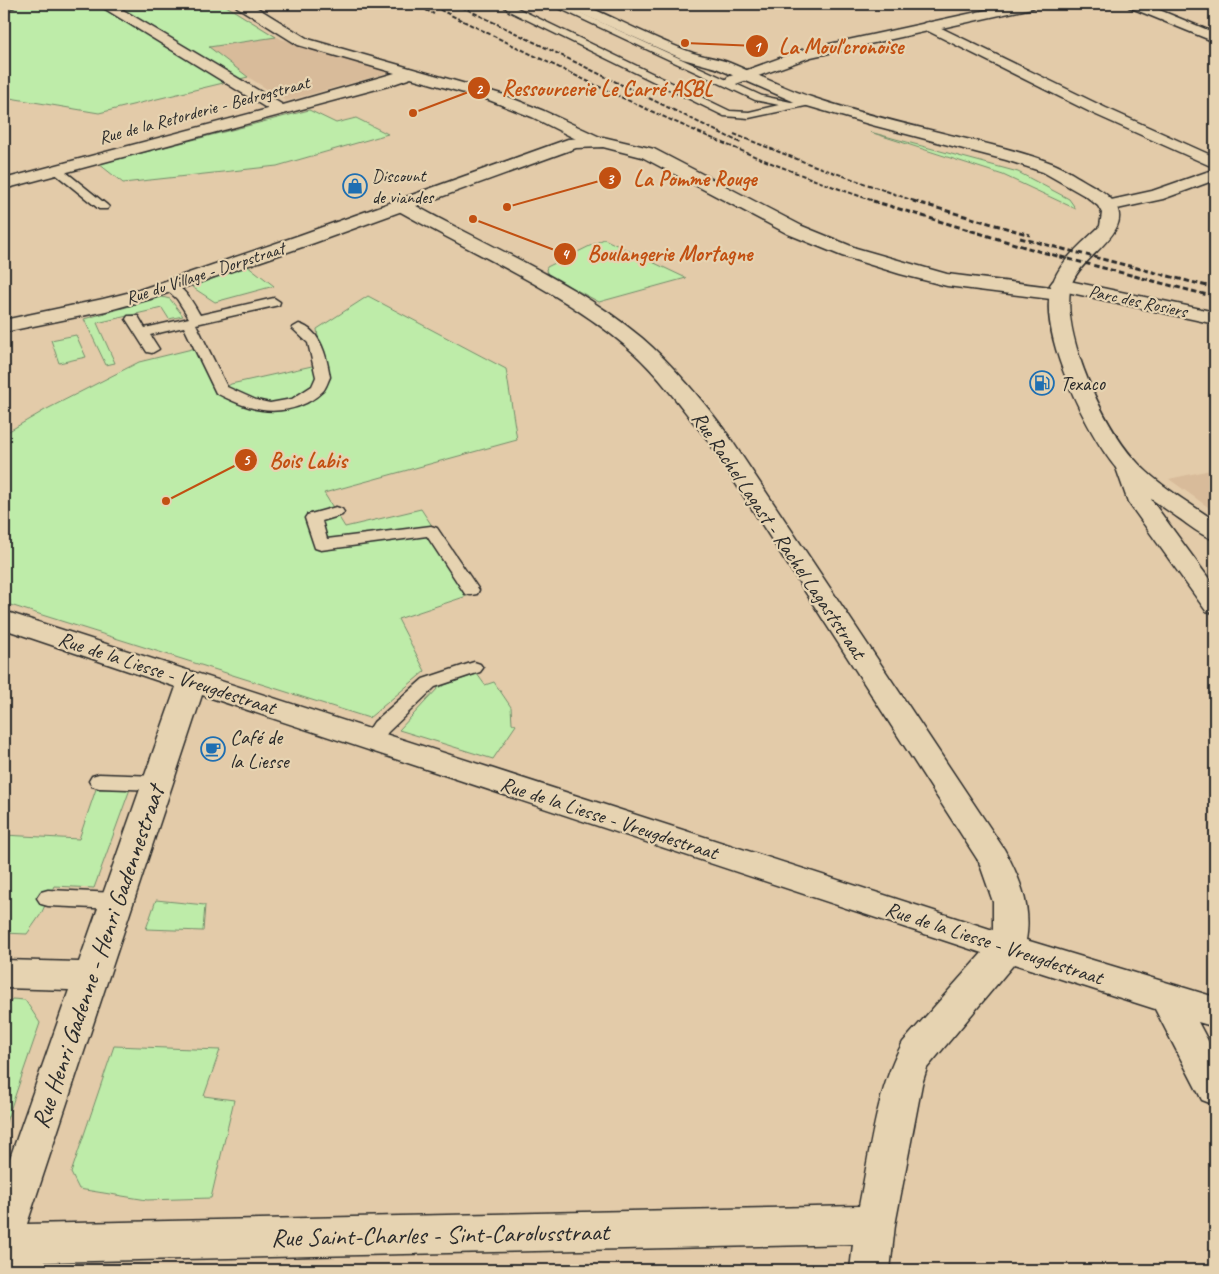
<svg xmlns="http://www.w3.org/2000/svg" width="1219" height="1274" font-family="Caveat,sans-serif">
  <rect width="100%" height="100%" fill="#e3cba9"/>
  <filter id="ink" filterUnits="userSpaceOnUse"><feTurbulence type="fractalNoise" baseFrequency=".02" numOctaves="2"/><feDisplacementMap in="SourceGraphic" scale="10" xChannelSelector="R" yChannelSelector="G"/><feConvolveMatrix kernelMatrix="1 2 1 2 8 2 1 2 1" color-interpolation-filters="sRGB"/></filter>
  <g filter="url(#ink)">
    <!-- built -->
    <path fill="#d8bb9a" d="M 4,4 L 224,4 L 281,39 L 398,70 L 286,101 L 248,77 L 99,113 L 4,97 Z
      M 1215,469 L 1215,512 L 1169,479 Z"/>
    <!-- green -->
    <path fill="#beeca9" stroke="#748c6a" d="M 22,4 L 223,4 L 276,37 L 209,47 L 248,77 L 99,113 L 4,97 L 4,8 Z
      M 309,110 L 336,123 L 356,118 L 388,134 L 277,166 L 123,183 L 99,164 Z
      M 870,132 L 1018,172 L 1069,199 L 1076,209 L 1003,175 Z
      M 604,239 L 686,278 L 599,302 L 548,275 L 546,270 L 547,267 Z
      M 247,265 L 274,286 L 215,302 L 192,287 Z
      M 368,296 L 506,369 L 517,440 L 324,493 L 345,527 L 421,509 L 476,593 L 398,619 L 425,671 L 369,718 L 4,603 L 4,434 L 45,410 L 139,362 L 200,347 L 221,390 L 231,384 L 321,364 L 317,329 Z
      M 162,297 L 170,299 L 183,316 L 169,319 L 162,308 L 97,323 L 115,363 L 106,365 L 84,319 Z
      M 76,335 L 86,357 L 59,363 L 51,340 Z
      M 477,674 L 485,685 L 494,682 L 511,707 L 512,723 L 516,725 L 493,759 L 399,730 L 439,687 Z
      M 96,789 L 130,789 L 94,888 L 54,886 L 41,914 L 27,934 L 4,933 L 4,835 L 79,839 Z
      M 156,900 L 205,905 L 203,931 L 146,929 Z
      M 12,999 L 25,1000 L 40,1023 L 4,1128 L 4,1015 Z
      M 114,1046 L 220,1050 L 204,1096 L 234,1100 L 211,1198 L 147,1200 L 79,1189 L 71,1173 Z"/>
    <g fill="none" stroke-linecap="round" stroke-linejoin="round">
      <!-- service casing -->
      <g stroke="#2b2b2b" stroke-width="3">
        <path id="service" d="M 505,4 L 515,4 L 515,7 L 730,111 L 749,112 L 779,105 L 755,100 L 550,4 L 561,4 L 762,96 L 791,102 L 811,99 L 816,102 L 815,104 L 749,118 L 724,116 L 509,11 L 504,6 Z
          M 57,167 L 61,168 L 107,205 L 109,207 L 107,209 L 99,209 L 53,172 L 51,170 L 53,168 Z
          M 169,282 C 184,286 193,303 200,315 L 274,298 L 280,302 L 279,305 L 196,324 L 227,387 L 256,400 L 270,403 L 292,399 L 312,386 L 316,377 L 308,343 L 292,328 L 299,324 C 321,330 327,358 330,377 C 328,381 326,388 323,391 C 304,410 274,415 249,407 C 238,404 227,398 216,393 L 184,327 L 150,335 L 159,349 L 152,353 L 147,352 L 126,319 L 128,316 L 138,316 L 145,328 L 189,318 L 177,299 L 163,286 Z
          M 336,507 L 342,509 L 344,512 L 342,515 L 322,521 L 327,539 L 431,526 L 437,528 L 479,590 L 477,594 L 471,595 L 465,594 L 427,536 L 321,550 L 315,548 L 305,518 L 307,515 Z
          M 474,662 L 480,664 L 483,668 L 480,672 L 435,687 L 388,732 L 379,744 L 372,746 L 365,744 L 363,739 L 374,722 L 423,679 Z
          M 99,774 L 157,776 L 164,778 L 167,783 L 164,788 L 157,790 L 99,788 L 92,786 L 89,781 L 92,776 Z
          M 48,890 L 117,893 L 124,895 L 128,901 L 124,907 L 117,909 L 48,906 L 41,904 L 37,898 L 41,892 Z"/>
      </g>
      <!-- minor casing -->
      <g stroke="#2b2b2b" stroke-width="3">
        <path id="minor" d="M 4,4 L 16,4 L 14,7 L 4,9 Z
          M 97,4 L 113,4 L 283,105 L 395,73 L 298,45 L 237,7 L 235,4 L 251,4 L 308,39 L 501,94 L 544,111 L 600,137 L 602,141 L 600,145 L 588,145 L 532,117 L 489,100 L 411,78 L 388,86 L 4,189 L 4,179 L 268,109 Z
          M 1127,4 L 1145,4 L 1215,33 L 1215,42 L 1129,7 Z
          M 929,22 L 1106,108 L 1215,157 L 1215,168 L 1094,114 L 924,29 L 922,26 L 924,23 Z
          M 1215,169 L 1215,180 L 1163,199 L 1108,211 L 1102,210 L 1099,206 L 1102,202 L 1152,191 Z
          M 403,201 L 409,202 C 487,246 573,280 642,338 C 670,362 707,405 728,435 L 1004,849 C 1020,878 1032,907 1026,940 L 1215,997 L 1215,1027 L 1198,1022 L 1215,1054 L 1215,1105 L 1202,1100 L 1155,1009 L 1014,964 L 927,1068 L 922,1084 L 895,1225 L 890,1270 L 850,1270 L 853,1244 L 4,1263 L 4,1175 L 69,990 L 4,988 L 4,960 L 79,962 L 176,687 L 4,629 L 4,611 L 993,930 L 993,902 L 979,862 L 707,439 C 681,408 658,373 627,347 C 559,289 474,254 397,210 L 394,206 L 397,202 ZM 202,695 L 982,953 L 903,1042 C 876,1091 870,1152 859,1206 L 27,1224 Z
          M 1060,279 L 1215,312 L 1215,324 L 1053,289 L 1050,285 L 1053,281 Z
          M 1127,458 L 1135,460 L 1139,465 L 1152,501 L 1215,587 L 1215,613 L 1206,611 L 1128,502 L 1115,465 L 1119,460 Z"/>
      </g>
      <!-- tertiary casing -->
      <g stroke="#2b2b2b" stroke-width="3">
        <path id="tertiary" d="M 1014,4 L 1039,4 L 1032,8 L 811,57 L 733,85 L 728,83 L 725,80 L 728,77 L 802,50 Z
          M 603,137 L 654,149 L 802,226 L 856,248 L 947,274 L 1059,288 L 1066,290 L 1069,294 L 1066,298 L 1059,300 L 947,286 L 900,274 L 842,256 L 788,234 L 642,157 L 603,147 L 576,148 L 314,243 L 153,298 L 106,311 L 4,332 L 4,320 L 103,299 L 139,290 L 300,235 L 568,139 Z"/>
      </g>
      <!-- secondary casing -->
      <g stroke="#2b2b2b" stroke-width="3">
        <path id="secondary" d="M 564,4 L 582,4 C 619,20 655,39 693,53 C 705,57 718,58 730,63 C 757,74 783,88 811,97 C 855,112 901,123 946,134 C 982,143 1019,150 1054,164 C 1064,168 1074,175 1083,180 C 1093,186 1104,191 1111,199 C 1142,232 1075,256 1070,290 C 1063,337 1103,425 1134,459 C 1156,484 1188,502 1215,521 L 1215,540 C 1201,536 1189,525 1177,517 C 1156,502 1133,488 1117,469 C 1087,434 1038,334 1051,288 C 1058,262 1081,245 1100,226 L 1102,213 L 1098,206 L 1087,197 L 1043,172 L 1006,160 L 872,125 L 797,103 L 716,68 L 683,59 L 566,7 Z"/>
      </g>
      <!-- service -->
      <use href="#service" fill="#e6d3b1" fill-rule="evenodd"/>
      <!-- minor -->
      <use href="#minor" fill="#e6d3b1" fill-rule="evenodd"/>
      <!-- tertiary -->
      <use href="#tertiary" fill="#e6d3b1" fill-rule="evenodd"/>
      <!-- secondary -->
      <use href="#secondary" fill="#e6d3b1" fill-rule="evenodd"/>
      <!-- rail-far1 -->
      <path stroke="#2b2b2b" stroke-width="2" stroke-dasharray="4.5 2" stroke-linecap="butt" d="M 414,4 L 434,14
        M 428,4 C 575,75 721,150 877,202
        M 456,4 L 741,143
        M 734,134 L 807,163 L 917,202"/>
      <!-- rail -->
      <path stroke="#2b2b2b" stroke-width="3" stroke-dasharray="5.5 3" stroke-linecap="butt" d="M 873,201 L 1038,251 L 1215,297
        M 913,201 L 1030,235
        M 1020,238 L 1215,288"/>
    </g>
  </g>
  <!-- icons -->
  <defs>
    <g id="shop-ring" transform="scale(1.25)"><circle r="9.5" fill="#e6d3b1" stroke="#1f6fb2" stroke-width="1.5"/><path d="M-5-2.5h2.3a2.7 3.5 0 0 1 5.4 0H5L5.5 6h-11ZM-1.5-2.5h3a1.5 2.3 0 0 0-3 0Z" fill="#1f6fb2"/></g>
    <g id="fuel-ring" transform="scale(1.25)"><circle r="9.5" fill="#e6d3b1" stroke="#1f6fb2" stroke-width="1.5"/><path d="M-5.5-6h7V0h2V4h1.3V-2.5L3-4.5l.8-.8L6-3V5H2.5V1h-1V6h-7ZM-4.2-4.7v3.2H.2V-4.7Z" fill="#1f6fb2"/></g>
    <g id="cafe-ring" transform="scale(1.25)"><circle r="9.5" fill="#e6d3b1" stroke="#1f6fb2" stroke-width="1.5"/><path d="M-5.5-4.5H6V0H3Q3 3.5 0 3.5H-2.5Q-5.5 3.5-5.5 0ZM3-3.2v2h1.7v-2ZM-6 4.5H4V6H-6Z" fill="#1f6fb2"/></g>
  </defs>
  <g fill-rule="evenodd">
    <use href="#shop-ring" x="355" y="186"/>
    <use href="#fuel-ring" x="1042" y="383"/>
    <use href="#cafe-ring" x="213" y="749"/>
  </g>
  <g text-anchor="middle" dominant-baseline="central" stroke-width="4.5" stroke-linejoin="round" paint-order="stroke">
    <!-- far-street labels -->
    <g font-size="18" fill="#2b2b2b" stroke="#e6d3b1">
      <text transform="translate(204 110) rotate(-15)">Rue de la Retorderie - Bedrogstraat</text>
      <text transform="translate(205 273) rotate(-18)">Rue du Village - Dorpstraat</text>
      <text transform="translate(1138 301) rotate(12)">Parc des Rosiers</text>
    </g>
    <!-- far-poi labels -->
    <g font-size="18" fill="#2b2b2b" stroke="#e6d3b1" text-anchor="start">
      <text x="372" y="176">Discount<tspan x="372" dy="21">de viandes</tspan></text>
    </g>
    <!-- poi labels -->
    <g font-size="21" fill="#2b2b2b" stroke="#e6d3b1" text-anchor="start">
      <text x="1060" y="383">Texaco</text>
      <text x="230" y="737">Café de<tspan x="230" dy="24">la Liesse</tspan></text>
    </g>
    <!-- street labels -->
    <g font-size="21" fill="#2b2b2b" stroke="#e6d3b1">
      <text transform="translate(779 535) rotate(56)">Rue Rachel Lagast - Rachel Lagaststraat</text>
      <text transform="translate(167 673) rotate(18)">Rue de la Liesse - Vreugdestraat</text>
      <text transform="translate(609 818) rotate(18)">Rue de la Liesse - Vreugdestraat</text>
      <text transform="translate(994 943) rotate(18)">Rue de la Liesse - Vreugdestraat</text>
    </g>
    <!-- near-street labels -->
    <g font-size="25" fill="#2b2b2b" stroke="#e6d3b1">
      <text transform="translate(98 957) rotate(-71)">Rue Henri Gadenne - Henri Gadennestraat</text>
      <text transform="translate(440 1235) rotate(-1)">Rue Saint-Charles - Sint-Carolusstraat</text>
    </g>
  </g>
  <!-- callouts -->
  <path fill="none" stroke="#c25012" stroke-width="2" d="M685 43L757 46M413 113L479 88M507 207L610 178M473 219L565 254M166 501L246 460"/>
  <g fill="#c25012" stroke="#e6d3b1" stroke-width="2">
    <circle cx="685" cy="43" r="5"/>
    <circle cx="413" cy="113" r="5"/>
    <circle cx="507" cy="207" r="5"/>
    <circle cx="473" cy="219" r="5"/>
    <circle cx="166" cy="501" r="5"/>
    <circle cx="757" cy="46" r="12"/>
    <circle cx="479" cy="88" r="12"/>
    <circle cx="610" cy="178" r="12"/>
    <circle cx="565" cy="254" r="12"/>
    <circle cx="246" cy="460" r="12"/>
  </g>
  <g font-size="15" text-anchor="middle" font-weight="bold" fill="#fff">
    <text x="757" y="52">1</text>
    <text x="479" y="94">2</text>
    <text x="610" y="184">3</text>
    <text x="565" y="259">4</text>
    <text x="246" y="465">5</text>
  </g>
  <g font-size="22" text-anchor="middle" font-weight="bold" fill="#c25012" stroke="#e6d3b1" stroke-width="4.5" stroke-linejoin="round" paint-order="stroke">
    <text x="841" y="54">La Moul'cronoise</text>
    <text x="607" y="96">Ressourcerie Le Carré ASBL</text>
    <text x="695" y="186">La Pomme Rouge</text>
    <text x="670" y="261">Boulangerie Mortagne</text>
    <text x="308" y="468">Bois Labis</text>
  </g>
  <!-- margin -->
  <rect width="1219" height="1274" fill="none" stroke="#e6d3b1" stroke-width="20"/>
  <rect x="10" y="10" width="1199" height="1254" fill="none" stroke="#2b2b2b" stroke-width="2" filter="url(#ink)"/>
</svg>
